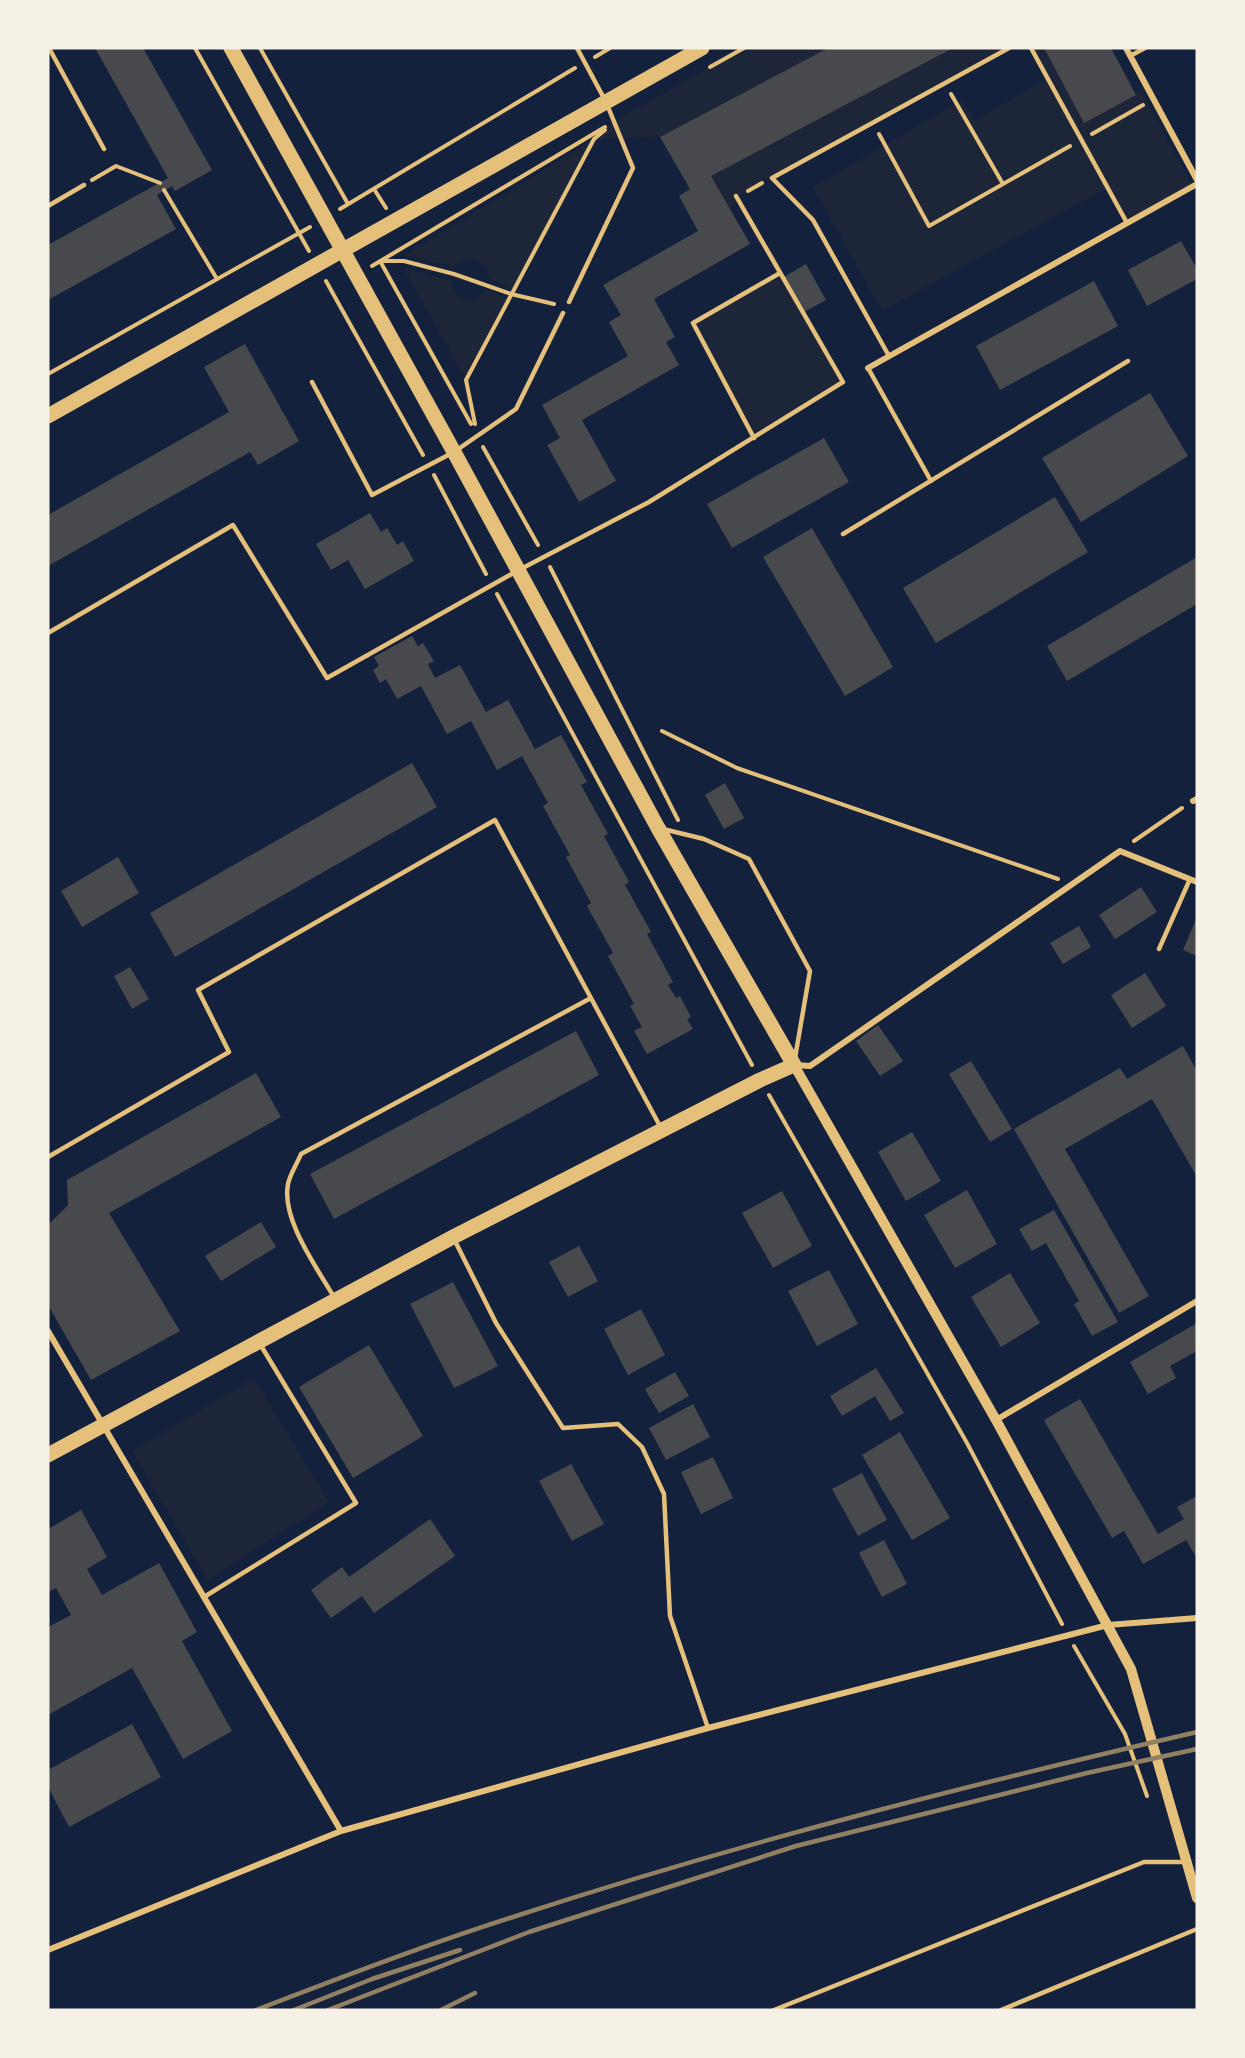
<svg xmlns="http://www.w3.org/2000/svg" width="1245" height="2058" font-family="Barlow,sans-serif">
  <rect width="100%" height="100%" fill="#14213d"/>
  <!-- green -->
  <path fill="#1d2539" d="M 744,48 L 828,48 L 660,137 L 594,139 L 515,289 L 490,279 L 486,267 L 474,259 L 460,262 L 455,267 L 405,255 L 594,139 L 614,121 Z
    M 953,48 L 1009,48 L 737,196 L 731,211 L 711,176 Z
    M 1031,48 L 1044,48 L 1084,123 L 1141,91 L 1193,187 L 1127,223 L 1107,188 L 882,311 L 813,187 L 962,100 L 974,121 L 1047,78 Z
    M 403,267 L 451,281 C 453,295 463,302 477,299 L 486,290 L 509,299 L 466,380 Z
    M 780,273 L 843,382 L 754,438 L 693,323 Z
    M 254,1378 L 329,1502 L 208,1580 L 132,1451 Z"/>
  <!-- building -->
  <path fill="#48494c" d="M 95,48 L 143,48 L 212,170 L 175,191 L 172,186 L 157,195 L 176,229 L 48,300 L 48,245 L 168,178 Z
    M 828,48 L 953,48 L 711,176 L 750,244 L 654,299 L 675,337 L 666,342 L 679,365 L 582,420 L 616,481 L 579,502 L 547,445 L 560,438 L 542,405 L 628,356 L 609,322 L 621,315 L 603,285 L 698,231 L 679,196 L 690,189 L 660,137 Z
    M 1044,48 L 1111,48 L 1136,95 L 1084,123 Z
    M 1181,241 L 1197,269 L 1197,279 L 1147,306 L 1128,270 Z
    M 806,264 L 826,300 L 804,312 L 784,277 Z
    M 1094,281 L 1118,326 L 1000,390 L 976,346 Z
    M 245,344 L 299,441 L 258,465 L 250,452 L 48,566 L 48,515 L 229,412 L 204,367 Z
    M 1150,393 L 1188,456 L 1081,522 L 1042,458 Z
    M 824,438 L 849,482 L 732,548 L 707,504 Z
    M 1055,497 L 1088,552 L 936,643 L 903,588 Z
    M 370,513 L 381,532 L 387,528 L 397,545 L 403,541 L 414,561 L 365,589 L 348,560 L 331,570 L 316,544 Z
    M 812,528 L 893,667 L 845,696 L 763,557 Z
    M 1197,557 L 1197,604 L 1067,681 L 1047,646 Z
    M 412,636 L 418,646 L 423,643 L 434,661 L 428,664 L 435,678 L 460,665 L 486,712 L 508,700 L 535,749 L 561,735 L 587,782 L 581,785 L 608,834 L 604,836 L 629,882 L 625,885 L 651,932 L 647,934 L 673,982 L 668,985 L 676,998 L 680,996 L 691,1017 L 687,1019 L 693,1029 L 647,1054 L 634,1031 L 642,1027 L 630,1006 L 634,1004 L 608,956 L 613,953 L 587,906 L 591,903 L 566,857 L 570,855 L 543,806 L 548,803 L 522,756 L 497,770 L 471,721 L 447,734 L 421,686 L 397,699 L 386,679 L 380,683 L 373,670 L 379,666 L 374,657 Z
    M 412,763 L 437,807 L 175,957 L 150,913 Z
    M 725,783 L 744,818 L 724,829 L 705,795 Z
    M 118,857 L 139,893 L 82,927 L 61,891 Z
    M 1141,887 L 1157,912 L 1115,939 L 1099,915 Z
    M 1197,917 L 1197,956 L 1183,950 Z
    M 1079,926 L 1091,947 L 1063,964 L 1050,943 Z
    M 130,967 L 149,999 L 132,1009 L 114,976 Z
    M 1145,973 L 1166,1006 L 1132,1028 L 1111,995 Z
    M 878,1025 L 903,1061 L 880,1076 L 856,1041 Z
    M 576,1031 L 599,1075 L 334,1219 L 310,1174 Z
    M 1183,1046 L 1197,1071 L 1197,1177 L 1152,1099 L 1065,1149 L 1149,1296 L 1119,1313 L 1014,1129 L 1120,1068 L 1127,1079 Z
    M 971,1061 L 1012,1129 L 990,1142 L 949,1074 Z
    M 256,1073 L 281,1117 L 109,1213 L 180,1331 L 91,1380 L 48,1305 L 48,1225 L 68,1205 L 67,1180 Z
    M 912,1132 L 941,1181 L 906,1201 L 878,1152 Z
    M 967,1190 L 997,1244 L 955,1268 L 924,1215 Z
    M 782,1191 L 812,1246 L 773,1268 L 742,1213 Z
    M 1054,1210 L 1118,1322 L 1092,1336 L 1074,1304 L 1079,1301 L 1046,1243 L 1032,1251 L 1019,1229 Z
    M 261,1222 L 276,1247 L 221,1281 L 205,1256 Z
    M 579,1246 L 598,1281 L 568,1297 L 549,1262 Z
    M 829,1270 L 858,1324 L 817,1346 L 788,1291 Z
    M 1010,1273 L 1040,1323 L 1001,1347 L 971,1297 Z
    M 453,1282 L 498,1366 L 454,1388 L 410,1304 Z
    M 641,1309 L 665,1355 L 628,1375 L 604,1329 Z
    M 1197,1323 L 1197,1351 L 1170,1366 L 1176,1378 L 1148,1394 L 1130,1362 Z
    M 369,1345 L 423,1436 L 353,1478 L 299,1387 Z
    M 876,1368 L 904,1413 L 890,1421 L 875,1396 L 842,1416 L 830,1396 Z
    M 675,1372 L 689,1396 L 659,1413 L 645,1389 Z
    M 1080,1399 L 1158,1534 L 1184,1519 L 1177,1507 L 1197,1496 L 1197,1554 L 1195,1555 L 1186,1540 L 1143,1564 L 1124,1531 L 1112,1538 L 1044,1420 Z
    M 693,1404 L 710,1437 L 666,1460 L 649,1428 Z
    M 900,1432 L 950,1518 L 912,1540 L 862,1455 Z
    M 713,1457 L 733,1498 L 701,1514 L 681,1472 Z
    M 571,1464 L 604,1524 L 572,1541 L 539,1481 Z
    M 862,1473 L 887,1520 L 858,1536 L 832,1489 Z
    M 81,1510 L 107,1557 L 87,1569 L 102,1595 L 159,1563 L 197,1632 L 182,1641 L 232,1731 L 183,1759 L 132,1668 L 48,1715 L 48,1627 L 71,1615 L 56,1588 L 48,1592 L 48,1529 Z
    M 430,1519 L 455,1556 L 374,1613 L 362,1596 L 331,1618 L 311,1590 L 342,1567 L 349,1577 Z
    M 884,1540 L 907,1584 L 882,1597 L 859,1553 Z
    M 132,1724 L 161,1777 L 69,1827 L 48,1787 L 48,1770 Z"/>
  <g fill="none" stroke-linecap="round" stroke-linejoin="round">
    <!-- path -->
    <path stroke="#e5c07b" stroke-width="4" d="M 195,48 L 309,251
      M 260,48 L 348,204
      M 595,57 L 610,48
      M 710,67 L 744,48
      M 951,94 L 1003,184
      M 879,134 L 929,226 L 1070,146
      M 1092,134 L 1143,105
      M 92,180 L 116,166 L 160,183
      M 374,189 L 386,208
      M 164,190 L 217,279
      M 748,191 L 762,183
      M 340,209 L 575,68
      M 372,266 L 605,127
      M 326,281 L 423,455
      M 48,374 L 310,227
      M 471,424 L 380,261 L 404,261 L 454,274 L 511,294 L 554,304
      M 475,424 L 466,380 L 594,139 L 605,130
      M 483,447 L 538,545
      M 434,475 L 486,574
      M 550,567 L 678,820
      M 497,594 L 752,1065
      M 662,731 L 737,768 L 1058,879
      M 1134,841 L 1182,808
      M 769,1095 L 967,1443 L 1062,1624
      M 1074,1646 L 1125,1734 L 1147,1796"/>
    <!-- service -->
    <path stroke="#e5c07b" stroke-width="4.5" d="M 49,48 L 104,149
      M 1031,48 L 1127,223
      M 1130,56 L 1145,48
      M 48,206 L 84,185
      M 569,302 L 633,168 L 606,102 L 577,48
      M 889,356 L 813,220 L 772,178 L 1009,48
      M 868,368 L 931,481
      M 312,382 L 372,495 L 454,452 L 516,409 L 563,313
      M 754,438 L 693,323 L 780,273
      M 843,534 L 1128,361
      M 48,633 L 233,525 L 327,678 L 517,571 L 649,502 L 843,382 L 736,196
      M 663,829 L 704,839 L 749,859 L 810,971 L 795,1058
      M 1159,949 L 1190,879
      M 48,1157 L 229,1052 L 198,990 L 495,820 L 661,1128
      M 454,1239 L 496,1323 L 563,1428 L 618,1424 L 642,1447 L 664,1494 L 670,1616 L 708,1728
      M 335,1299 C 318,1269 281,1220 288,1184 C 290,1174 297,1164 301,1154 L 591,998
      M 204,1597 L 356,1503 L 260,1344
      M 774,2010 L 1144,1862 L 1187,1862
      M 1001,2010 L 1197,1929"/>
    <!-- minor -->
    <path stroke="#e5c07b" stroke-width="6" d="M 1126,48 L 1197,180
      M 868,368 L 1197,184
      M 1193,801 L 1197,799
      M 795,1065 L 810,1066 L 1120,851 L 1197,882
      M 48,1331 L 341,1831
      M 996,1420 L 1197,1301
      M 48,1950 L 341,1831 L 708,1728 L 1108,1625 L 1197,1618"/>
    <!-- tertiary -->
    <path stroke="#e5c07b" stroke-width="10" d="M 794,1065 L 996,1420 L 1131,1669 L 1197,1898"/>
    <!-- primary -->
    <path stroke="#e5c07b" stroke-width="15" d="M 48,416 L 702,48
      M 48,1455 L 453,1237 L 760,1080 L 794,1065 L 658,828 L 454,452 L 231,48"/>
    <!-- rail -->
    <path stroke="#918062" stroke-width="4.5" d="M 256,2010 C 342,1977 428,1944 516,1916 C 740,1843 968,1785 1197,1732
      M 294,2010 L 372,1979 L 460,1950
      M 328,2010 L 529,1932 L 796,1846 L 1087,1773 L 1197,1749
      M 441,2010 L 475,1993"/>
  </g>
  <!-- border -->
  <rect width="1245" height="2058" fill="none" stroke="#f6f1e7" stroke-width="99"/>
</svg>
